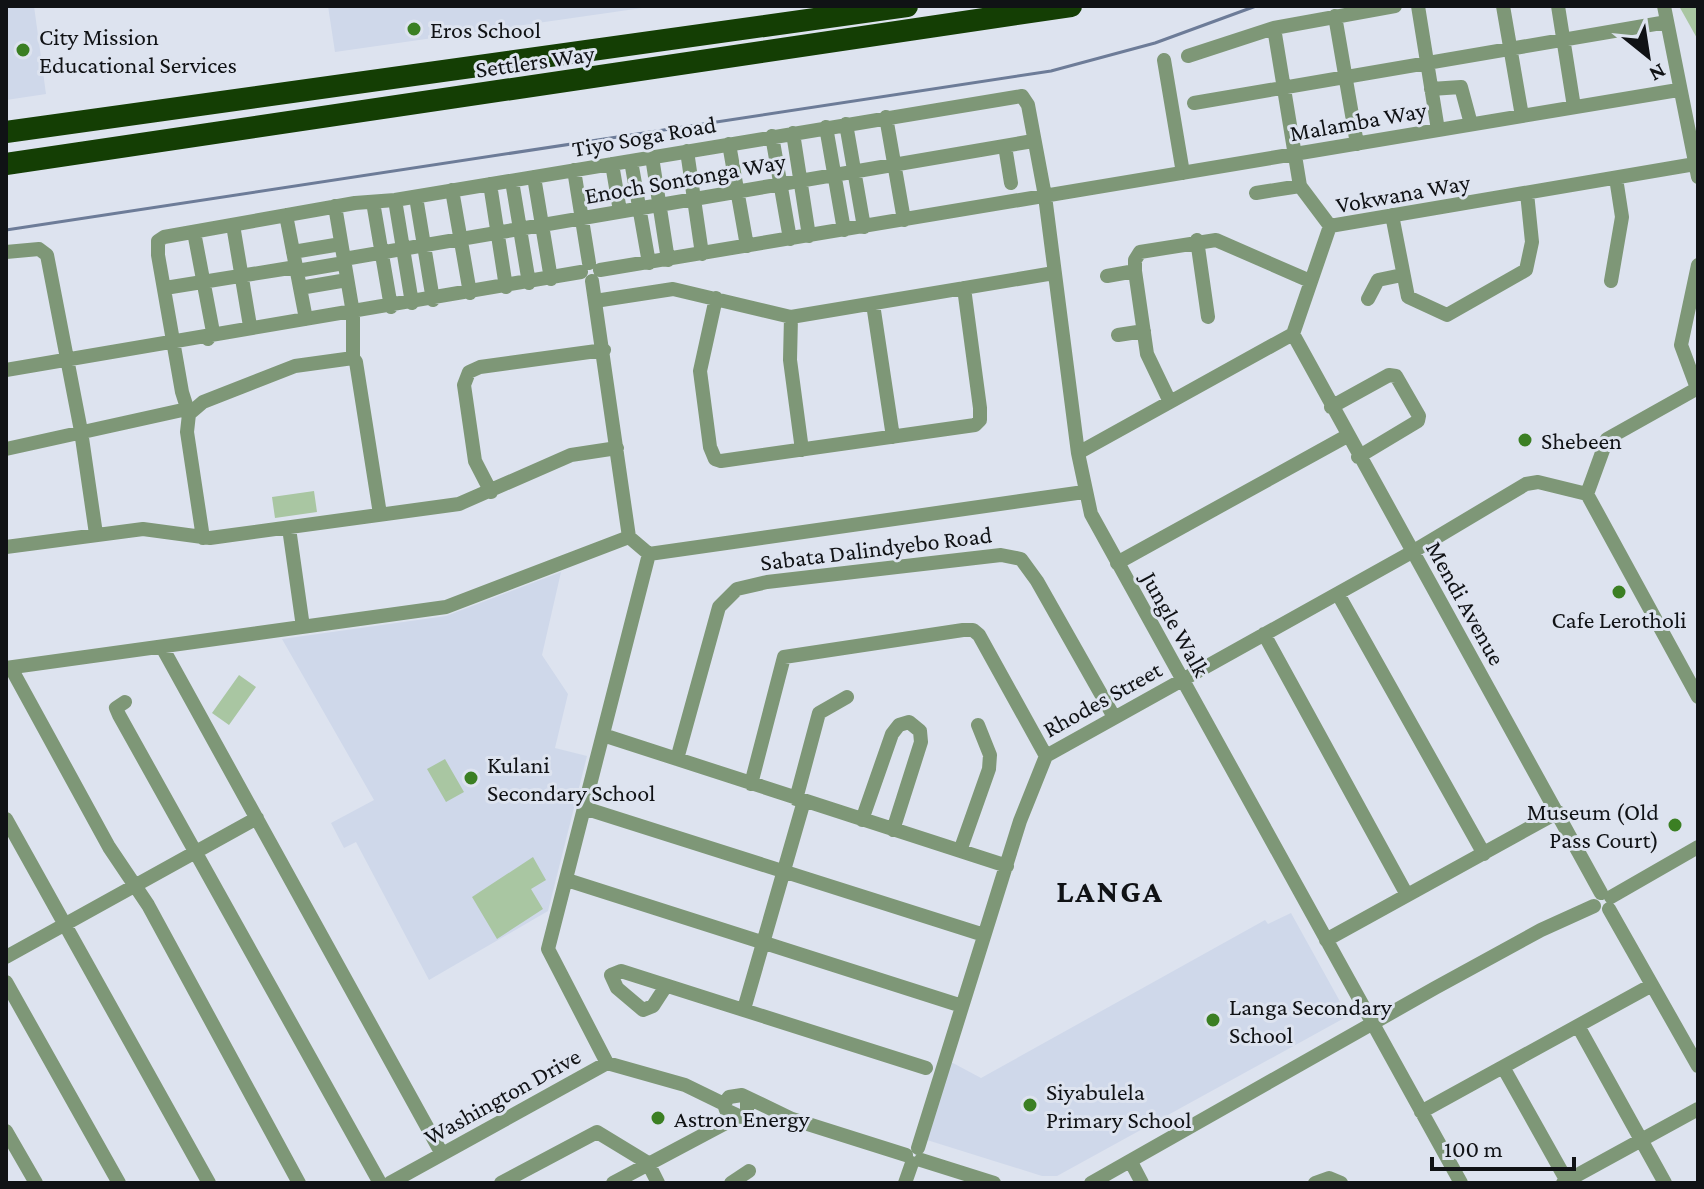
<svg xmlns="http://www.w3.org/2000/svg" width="1704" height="1189" font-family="'Crimson Pro',serif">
  <rect width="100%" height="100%" fill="#dde3ef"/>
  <!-- built -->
  <path fill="#cfd8ea" d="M 6,6 L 34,6 L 46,94 L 6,100 Z
    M 328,6 L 656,6 L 335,52 Z
    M 561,572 L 542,655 L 568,694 L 555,748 L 587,756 L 548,911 L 429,980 L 356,842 L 344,848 L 331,823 L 374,800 L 282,639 L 446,616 Z
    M 1291,913 L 1348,1016 L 1057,1176 L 1042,1176 L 927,1140 L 951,1062 L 981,1078 L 1265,920 L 1268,924 Z"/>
  <!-- green -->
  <path fill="#a9c6a2" d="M 1679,6 L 1698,6 L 1698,40 Z
    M 314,491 L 317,512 L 275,518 L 272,497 Z
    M 239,675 L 256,687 L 229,725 L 212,713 Z
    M 445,759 L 464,792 L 446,802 L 427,769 Z
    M 533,857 L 546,880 L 531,889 L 543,909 L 497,939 L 472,897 Z"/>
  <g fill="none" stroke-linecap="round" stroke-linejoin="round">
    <!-- stream -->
    <path stroke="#6d7c98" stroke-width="3" d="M 6,230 L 1051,71 L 1155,43 L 1256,6"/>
    <!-- minor -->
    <path stroke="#7e9777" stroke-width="14" d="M 1418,6 L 1438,130
      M 1503,6 L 1522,116
      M 1558,6 L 1574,107
      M 1664,6 L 1698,177
      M 1335,16 L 1357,144
      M 1188,56 L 1274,28
      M 1164,60 L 1183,173
      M 1431,89 L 1461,87 L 1471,124
      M 1194,103 L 1667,22
      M 886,117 L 904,220
      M 846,124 L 864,227
      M 826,127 L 844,230
      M 793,133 L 809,236
      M 772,136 L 790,239
      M 729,144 L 747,246
      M 1005,146 L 1011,183
      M 687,151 L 702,254
      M 652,157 L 668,260
      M 631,161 L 649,263
      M 612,164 L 620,211
      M 574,170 L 589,263
      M 534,177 L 551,279
      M 512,181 L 529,283
      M 490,184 L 506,287
      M 1300,186 L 1274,28 L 1395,6
      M 452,190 L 470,293
      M 1256,193 L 1300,186 L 1330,226
      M 416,197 L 433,300
      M 395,200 L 412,303
      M 373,202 L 391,307
      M 335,206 L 353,313 L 353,358
      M 286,215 L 306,319
      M 1392,215 L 1408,297 L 1447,315 L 1526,270 L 1532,242 L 1527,193
      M 233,225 L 250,326
      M 194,232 L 213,332 L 208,339
      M 1197,240 L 1208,317
      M 6,252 L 39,249 L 47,255 L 81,431 L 96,534
      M 293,252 L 341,244
      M 344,259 L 1033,141
      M 600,270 L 1678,90
      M 297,271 L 344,263
      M 1107,276 L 1135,271
      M 592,281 L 629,537
      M 1611,281 L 1622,217 L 1616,178
      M 165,288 L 296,267
      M 300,288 L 347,280
      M 716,298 L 700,371 L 710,447 L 715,459 L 721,461 L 975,425 L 980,420 L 980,408 L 964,288
      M 1368,299 L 1378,280 L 1402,275
      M 595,301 L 673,289 L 791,317 L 1054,273
      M 873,304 L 893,437
      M 791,317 L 790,360 L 802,450
      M 1293,334 L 1601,893
      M 1118,335 L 1144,331
      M 6,370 L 581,272
      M 1697,388 L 1681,345 L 1698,265
      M 1170,402 L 1147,354 L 1135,271 L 1135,260 L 1140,252 L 1216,240 L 1310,281
      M 1331,407 L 1389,375 L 1396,376 L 1419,416 L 1418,421 L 1358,457
      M 189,414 L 182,392 L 158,255 L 158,241 L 164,237 L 355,203 L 395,200 L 1022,96 L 1028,105 L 1045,196 L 1078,453 L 1091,514 L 1461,1183
      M 6,449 L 187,409
      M 1078,453 L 1293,334 L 1330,226 L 1695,164
      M 491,492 L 475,461 L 464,385 L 469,372 L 480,367 L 604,350
      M 1587,494 L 1698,697
      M 1587,494 L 1607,439 L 1698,388
      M 289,528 L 303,627
      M 629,537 L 649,554 L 1084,492
      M 203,538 L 187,432 L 189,414 L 203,402 L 295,366 L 353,358 L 356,362 L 380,514
      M 6,547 L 143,529 L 210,538 L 459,504 L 571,455 L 617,448
      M 1117,563 L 1347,436
      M 1338,594 L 1484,854
      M 1264,634 L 1407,895
      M 162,647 L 442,1154
      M 6,668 L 446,607 L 629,537
      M 11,668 L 109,847 L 148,905 L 299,1183
      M 125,702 L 116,708 L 119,715 L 380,1183
      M 603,735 L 1007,866
      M 677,759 L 719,607 L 737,589 L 767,582 L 1001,555 L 1021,559 L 1037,581 L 1114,717
      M 751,784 L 784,657 L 963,630 L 973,630 L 979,635 L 1046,756
      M 796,799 L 819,713 L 847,697
      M 584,808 L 984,935
      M 6,819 L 209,1183
      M 862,820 L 892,734 L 899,725 L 909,722 L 920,731 L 921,742 L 893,830
      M 960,851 L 989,769 L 990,755 L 978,725
      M 567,880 L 962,1006
      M 1611,897 L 1698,847
      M 1609,909 L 1698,1066
      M 1326,940 L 1558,812
      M 6,957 L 257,818
      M 6,982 L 119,1183
      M 666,986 L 653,1006 L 643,1010 L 617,988 L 611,975 L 621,971 L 926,1068
      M 744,1009 L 804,801
      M 1578,1026 L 1665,1183
      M 607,1063 L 548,949 L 649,554
      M 1503,1067 L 1568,1183
      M 747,1099 L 747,1112 L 741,1117 L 726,1110 L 724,1104 L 729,1097 L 742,1095 L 792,1119 L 906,1155
      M 1421,1112 L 1652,985
      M 6,1131 L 36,1183
      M 918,1148 L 1020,821 L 1046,756 L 1412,552 L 1526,484 L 1538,482 L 1587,494
      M 921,1160 L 994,1183
      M 1131,1162 L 1142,1183
      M 390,1183 L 607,1063 L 685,1085 L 724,1104
      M 501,1183 L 597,1132 L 648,1163 L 658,1183
      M 613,1183 L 737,1117
      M 731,1183 L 749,1171
      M 905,1183 L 912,1163
      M 1091,1183 L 1435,988 L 1541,930 L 1594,906
      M 1315,1183 L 1329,1178 L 1341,1183
      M 1563,1183 L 1698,1109"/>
    <!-- highway -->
    <path stroke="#143e04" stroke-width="22" d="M 6,132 L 907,6
      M 6,164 L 1071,6"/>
  </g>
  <!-- markers -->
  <g fill="#3b7f23" stroke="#dde3ef" stroke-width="3">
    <circle cx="414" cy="29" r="8"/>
    <circle cx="23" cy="50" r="8"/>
    <circle cx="1525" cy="440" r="8"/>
    <circle cx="1619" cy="592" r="8"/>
    <circle cx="471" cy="778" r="8"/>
    <circle cx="1675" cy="825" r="8"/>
    <circle cx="1213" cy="1020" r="8"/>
    <circle cx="1030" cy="1105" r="8"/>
    <circle cx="658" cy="1118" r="8"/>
  </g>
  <g text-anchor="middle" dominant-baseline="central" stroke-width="6" stroke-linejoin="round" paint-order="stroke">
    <!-- poi labels -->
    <g font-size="24" fill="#101215" stroke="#dde3ef" text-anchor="start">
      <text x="430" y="29">Eros School</text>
      <text x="39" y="36">City Mission<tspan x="39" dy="28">Educational Services</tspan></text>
      <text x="1541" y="440">Shebeen</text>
      <text x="1619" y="619" text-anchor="middle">Cafe Lerotholi</text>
      <text x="487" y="764">Kulani<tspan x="487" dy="28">Secondary School</tspan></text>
      <text x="1659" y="811" text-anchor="end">Museum (Old<tspan x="1659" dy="28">Pass Court)</tspan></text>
      <text x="1229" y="1006">Langa Secondary<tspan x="1229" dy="28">School</tspan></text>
      <text x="1046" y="1091">Siyabulela<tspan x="1046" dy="28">Primary School</tspan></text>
      <text x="674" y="1118">Astron Energy</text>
    </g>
    <!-- street labels -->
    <g font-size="24" fill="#101215" stroke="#dde3ef">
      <text transform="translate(535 61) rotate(-8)">Settlers Way</text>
      <text transform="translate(1358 121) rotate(-10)">Malamba Way</text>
      <text transform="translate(644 136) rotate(-10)">Tiyo Soga Road</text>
      <text transform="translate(685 178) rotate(-10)">Enoch Sontonga Way</text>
      <text transform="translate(1403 193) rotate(-10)">Vokwana Way</text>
      <text transform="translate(876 548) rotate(-7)">Sabata Dalindyebo Road</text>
      <text transform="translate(1466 603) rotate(61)">Mendi Avenue</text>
      <text transform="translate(1176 624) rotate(61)">Jungle Walk</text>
      <text transform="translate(1102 699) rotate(-29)">Rhodes Street</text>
      <text transform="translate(502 1096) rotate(-29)">Washington Drive</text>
    </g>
    <!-- district labels -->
    <g font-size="32" font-weight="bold" letter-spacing="2" fill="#101215" stroke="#dde3ef">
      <text x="1110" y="891">LANGA</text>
    </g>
  </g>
  <!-- border -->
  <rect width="1704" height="1189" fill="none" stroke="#101215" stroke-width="16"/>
  <!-- north arrow -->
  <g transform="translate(1648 56) rotate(150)" stroke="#dde3ef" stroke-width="6" paint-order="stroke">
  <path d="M0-6L14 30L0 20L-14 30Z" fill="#101215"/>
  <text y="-12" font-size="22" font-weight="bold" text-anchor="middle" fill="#101215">N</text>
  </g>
  <!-- scale -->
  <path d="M1432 1157v12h142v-12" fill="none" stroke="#101215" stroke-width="4"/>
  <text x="1444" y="1157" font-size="24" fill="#101215" stroke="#dde3ef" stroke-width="6" paint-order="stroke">100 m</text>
</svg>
